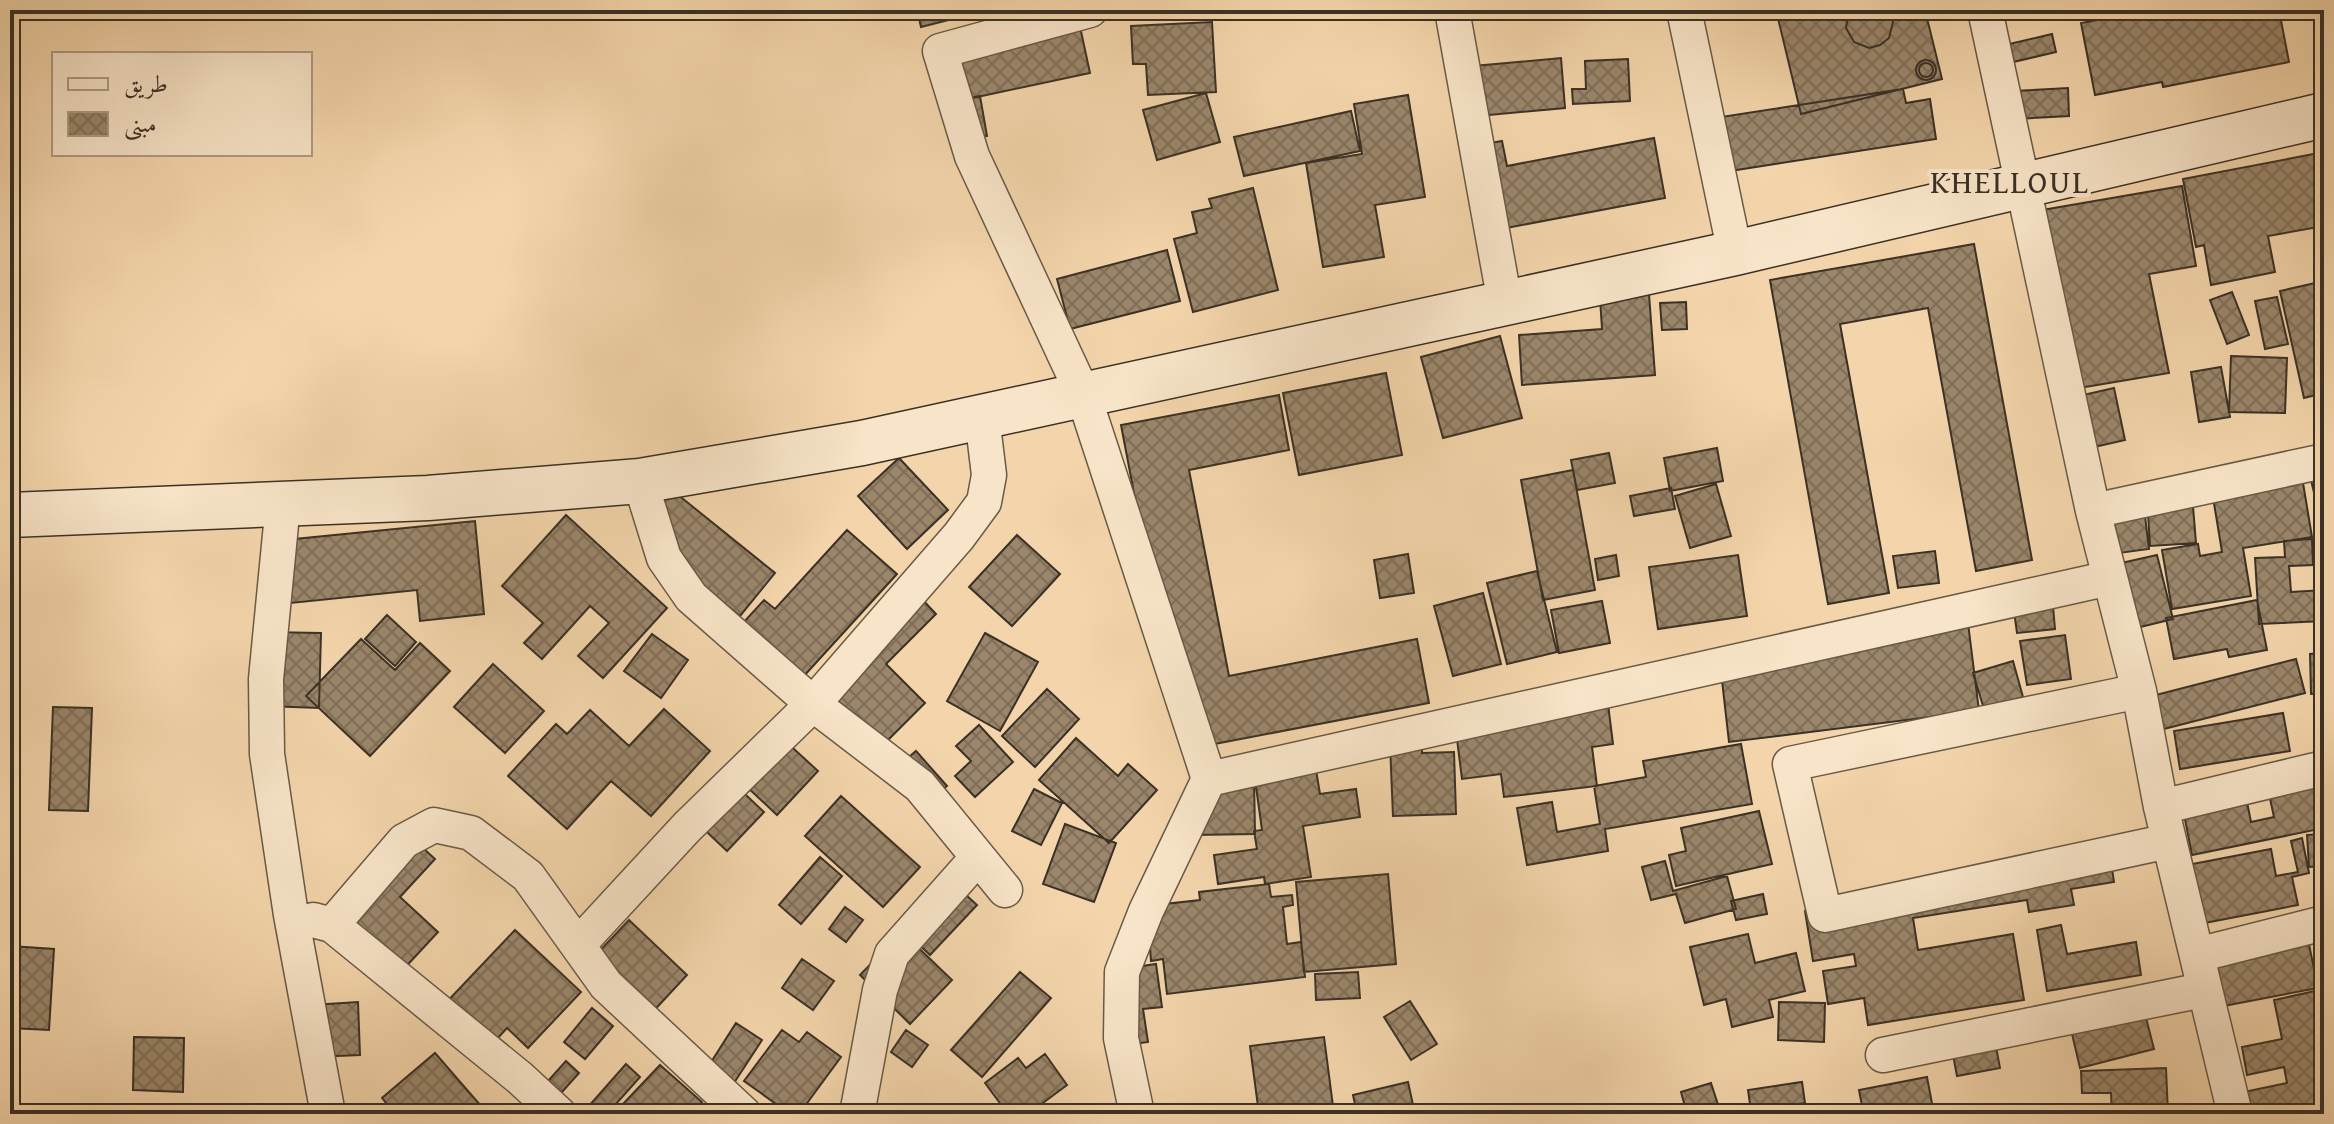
<svg xmlns="http://www.w3.org/2000/svg" width="2334" height="1124" font-family="'Gentium Book Plus',Amiri,serif">
  <defs>
    <pattern id="building-cross-hatch" width="8" height="8" patternUnits="userSpaceOnUse" patternTransform="scale(2)"><rect width="8" height="8" fill="#9b866b"/><path d="M0 0l8 8M0 8l8-8" fill="none" stroke="#7f6e58"/></pattern>
  </defs>
  <rect width="100%" height="100%" fill="#f4d5ab"/>
  <filter id="stains"><feTurbulence type="fractalNoise" baseFrequency=".0025" numOctaves="4"/><feColorMatrix values="0 0 0 0 .2 0 0 0 0 .09 0 0 0 0 .02 0 0 0 .5 -.17"/></filter>
  <radialGradient id="worn" r=".72"><stop offset=".6" stop-color="#630" stop-opacity="0"/><stop offset="1" stop-color="#630" stop-opacity=".3"/></radialGradient>
  <!-- building -->
  <path fill="url(#building-cross-hatch)" stroke="#3a3126" stroke-width="2" d="M 917,10 L 988,10 L 921,27 Z
    M 1776,10 L 1925,10 L 1942,79 L 1801,114 Z
    M 1849,10 L 1889,10 L 1893,22 L 1889,38 L 1880,45 L 1869,48 L 1854,42 L 1846,28 Z
    M 2136,10 L 2279,10 L 2289,62 L 2163,87 L 2162,82 L 2095,95 L 2081,23 L 2136,13 Z
    M 1079,22 L 1090,73 L 949,103 L 938,53 Z
    M 1212,22 L 1216,92 L 1148,95 L 1146,64 L 1133,64 L 1131,26 Z
    M 2052,34 L 2056,52 L 2009,63 L 2005,45 Z
    M 1561,58 L 1565,108 L 1468,117 L 1463,67 Z
    M 1628,59 L 1630,101 L 1573,104 L 1572,89 L 1586,89 L 1585,61 Z
    M1916 70a10 10 0 1 1 20 0a10 10 0 1 1-20 0Z
    M1919 70a7 7 0 1 1 14 0a7 7 0 1 1-14 0Z
    M 2068,88 L 2069,116 L 2015,119 L 2014,91 Z
    M 1903,89 L 1906,103 L 1930,99 L 1936,139 L 1717,173 L 1708,119 Z
    M 1206,93 L 1220,142 L 1157,160 L 1143,110 Z
    M 1408,95 L 1425,197 L 1375,205 L 1384,257 L 1323,267 L 1306,163 L 1362,154 L 1354,104 Z
    M 980,96 L 987,136 L 956,142 L 949,102 Z
    M 1351,111 L 1360,151 L 1244,176 L 1234,137 Z
    M 1654,138 L 1665,198 L 1485,232 L 1469,147 L 1502,141 L 1507,166 Z
    M 2324,152 L 2324,226 L 2268,236 L 2275,272 L 2211,285 L 2204,245 L 2196,247 L 2183,179 Z
    M 2182,186 L 2196,266 L 2149,274 L 2169,373 L 2061,391 L 2031,212 Z
    M 1253,188 L 1278,290 L 1193,312 L 1174,239 L 1197,233 L 1192,212 L 1212,208 L 1209,199 Z
    M 1974,244 L 2032,560 L 1976,571 L 1928,308 L 1840,324 L 1889,593 L 1828,604 L 1770,280 Z
    M 1167,250 L 1180,301 L 1070,329 L 1057,279 Z
    M 2324,281 L 2324,393 L 2304,398 L 2280,291 Z
    M 2232,292 L 2249,335 L 2227,344 L 2210,300 Z
    M 1649,294 L 1655,375 L 1522,385 L 1519,335 L 1602,329 L 1600,298 Z
    M 2277,297 L 2288,344 L 2265,349 L 2255,301 Z
    M 1686,302 L 1687,329 L 1662,330 L 1660,303 Z
    M 1500,336 L 1522,418 L 1443,438 L 1421,357 Z
    M 2231,356 L 2287,358 L 2285,413 L 2229,412 Z
    M 2221,367 L 2230,417 L 2199,422 L 2191,372 Z
    M 1386,373 L 1402,455 L 1299,475 L 1283,393 Z
    M 2114,388 L 2125,440 L 2090,448 L 2079,396 Z
    M 1279,395 L 1289,450 L 1189,470 L 1229,676 L 1417,639 L 1429,703 L 1183,750 L 1121,425 Z
    M 1717,448 L 1723,481 L 1670,491 L 1664,458 Z
    M 1609,453 L 1615,483 L 1577,490 L 1571,460 Z
    M 899,458 L 948,510 L 907,549 L 858,496 Z
    M 2324,464 L 2324,520 L 2321,521 L 2308,468 Z
    M 1573,470 L 1595,590 L 1543,600 L 1521,480 Z
    M 2302,477 L 2312,537 L 2243,548 L 2251,596 L 2172,609 L 2162,550 L 2198,544 L 2200,556 L 2222,552 L 2212,491 Z
    M 1716,484 L 1731,536 L 1690,548 L 1675,496 Z
    M 1671,488 L 1675,509 L 1634,516 L 1630,496 Z
    M 672,490 L 775,573 L 740,616 L 654,547 L 641,528 Z
    M 2192,494 L 2196,543 L 2150,546 L 2147,497 Z
    M 566,515 L 667,608 L 603,678 L 578,656 L 609,623 L 590,606 L 542,659 L 524,643 L 543,623 L 502,586 Z
    M 2145,516 L 2149,549 L 2119,553 L 2114,520 Z
    M 475,521 L 484,614 L 420,621 L 417,590 L 291,603 L 285,540 Z
    M 847,530 L 897,574 L 792,689 L 732,635 L 764,600 L 775,609 Z
    M 1017,535 L 1060,574 L 1012,626 L 969,587 Z
    M 2312,539 L 2313,565 L 2289,566 L 2291,592 L 2324,590 L 2324,621 L 2259,624 L 2255,558 L 2285,557 L 2284,541 Z
    M 1935,551 L 1939,583 L 1898,588 L 1893,556 Z
    M 1408,554 L 1414,593 L 1380,598 L 1374,560 Z
    M 1616,555 L 1619,576 L 1598,580 L 1595,559 Z
    M 1738,555 L 1747,616 L 1658,629 L 1649,567 Z
    M 2157,555 L 2173,619 L 2124,631 L 2108,566 Z
    M 1537,571 L 1557,652 L 1507,664 L 1487,583 Z
    M 1483,593 L 1501,664 L 1453,676 L 1434,606 Z
    M 919,596 L 936,614 L 886,664 L 925,703 L 877,751 L 820,693 Z
    M 2257,600 L 2267,650 L 2229,657 L 2227,649 L 2174,659 L 2166,618 Z
    M 1602,601 L 1610,643 L 1559,653 L 1551,610 Z
    M 2053,606 L 2055,629 L 2017,633 L 2014,611 Z
    M 387,615 L 416,642 L 395,666 L 365,639 Z
    M 1968,623 L 1979,711 L 1729,742 L 1719,654 Z
    M 268,632 L 321,633 L 319,708 L 266,706 Z
    M 985,633 L 1038,662 L 1000,731 L 947,701 Z
    M 652,634 L 688,660 L 661,698 L 624,671 Z
    M 2065,635 L 2071,679 L 2027,685 L 2020,641 Z
    M 361,639 L 395,670 L 420,643 L 450,671 L 370,756 L 306,696 Z
    M 2324,653 L 2324,693 L 2311,694 L 2310,654 Z
    M 2296,659 L 2305,693 L 2160,730 L 2152,696 Z
    M 2013,661 L 2023,697 L 1984,709 L 1973,673 Z
    M 493,664 L 544,711 L 505,753 L 454,707 Z
    M 1047,689 L 1079,719 L 1035,767 L 1002,736 Z
    M 1607,696 L 1613,744 L 1592,747 L 1597,786 L 1504,797 L 1501,774 L 1462,779 L 1456,731 Z
    M 53,707 L 92,708 L 88,811 L 49,810 Z
    M 664,709 L 710,751 L 651,816 L 611,781 L 567,829 L 508,776 L 556,724 L 567,734 L 590,710 L 629,746 Z
    M 2283,713 L 2290,751 L 2180,769 L 2174,731 Z
    M 979,725 L 1013,762 L 975,797 L 955,776 L 971,761 L 956,746 Z
    M 771,728 L 818,771 L 777,815 L 730,771 Z
    M 1076,738 L 1118,776 L 1128,764 L 1157,790 L 1109,843 L 1039,780 Z
    M 1422,742 L 1422,753 L 1454,752 L 1456,814 L 1393,816 L 1390,744 Z
    M 1741,744 L 1752,804 L 1605,829 L 1608,851 L 1527,865 L 1517,808 L 1552,802 L 1557,832 L 1600,824 L 1594,786 L 1646,777 L 1643,761 Z
    M 916,751 L 947,786 L 926,804 L 895,769 Z
    M 1315,764 L 1320,794 L 1356,789 L 1360,817 L 1303,826 L 1311,877 L 1265,884 L 1264,877 L 1218,884 L 1214,855 L 1257,849 L 1254,831 L 1262,830 L 1254,772 Z
    M 2324,769 L 2324,828 L 2192,855 L 2181,799 L 2244,787 L 2251,822 L 2274,817 L 2266,780 Z
    M 1254,777 L 1255,834 L 1194,835 L 1205,778 Z
    M 729,779 L 764,812 L 727,851 L 692,818 Z
    M 1034,789 L 1062,803 L 1041,845 L 1012,831 Z
    M 841,796 L 920,867 L 883,907 L 805,836 Z
    M 1759,811 L 1772,864 L 1676,886 L 1669,855 L 1686,851 L 1681,828 Z
    M 1065,824 L 1116,843 L 1094,902 L 1043,884 Z
    M 2324,834 L 2324,866 L 2309,867 L 2307,835 Z
    M 411,837 L 435,859 L 400,897 L 438,932 L 399,974 L 338,917 Z
    M 2302,838 L 2309,873 L 2292,877 L 2298,905 L 2194,925 L 2182,866 L 2271,849 L 2276,876 L 2298,872 L 2291,841 Z
    M 820,857 L 842,876 L 801,924 L 779,905 Z
    M 1665,861 L 1673,891 L 1727,876 L 1736,909 L 1685,923 L 1676,894 L 1651,900 L 1642,867 Z
    M 2111,862 L 2114,882 L 2071,889 L 2074,905 L 2029,912 L 2027,900 L 1913,918 L 1918,950 L 2013,934 L 2024,1000 L 1868,1025 L 1864,998 L 1828,1004 L 1823,971 L 1856,966 L 1854,954 L 1813,961 L 1805,911 Z
    M 1388,874 L 1396,964 L 1304,972 L 1296,882 Z
    M 954,884 L 977,905 L 930,955 L 907,933 Z
    M 1269,884 L 1271,897 L 1292,895 L 1293,905 L 1283,907 L 1287,944 L 1301,942 L 1305,977 L 1167,994 L 1163,959 L 1151,961 L 1147,906 L 1200,900 L 1199,892 Z
    M 1763,894 L 1767,914 L 1736,920 L 1731,901 Z
    M 845,907 L 863,920 L 846,942 L 829,929 Z
    M 629,920 L 687,975 L 648,1017 L 590,961 Z
    M 2061,925 L 2067,954 L 2136,942 L 2141,975 L 2047,991 L 2037,930 Z
    M 515,930 L 581,992 L 528,1048 L 507,1028 L 486,1051 L 441,1008 Z
    M 902,932 L 952,980 L 910,1024 L 860,975 Z
    M 1748,934 L 1755,963 L 1796,953 L 1805,991 L 1769,1000 L 1773,1017 L 1732,1027 L 1726,999 L 1704,1005 L 1690,947 Z
    M 2307,935 L 2318,988 L 2213,1008 L 2203,955 Z
    M 10,946 L 54,949 L 49,1030 L 10,1028 Z
    M 802,959 L 834,981 L 813,1010 L 782,988 Z
    M 1156,964 L 1162,1007 L 1143,1009 L 1148,1042 L 1119,1046 L 1108,971 Z
    M 1020,972 L 1051,998 L 982,1077 L 951,1050 Z
    M 1358,972 L 1360,998 L 1316,1000 L 1315,974 Z
    M 2324,989 L 2324,1114 L 2243,1114 L 2239,1093 L 2287,1083 L 2284,1067 L 2247,1075 L 2242,1047 L 2282,1039 L 2274,1000 Z
    M 1410,1001 L 1437,1044 L 1411,1060 L 1384,1017 Z
    M 358,1002 L 360,1055 L 315,1057 L 312,1005 Z
    M 1779,1002 L 1825,1003 L 1824,1042 L 1778,1040 Z
    M 2142,1002 L 2154,1049 L 2080,1068 L 2069,1021 Z
    M 592,1008 L 613,1026 L 585,1059 L 564,1042 Z
    M 736,1023 L 762,1040 L 734,1083 L 708,1067 Z
    M 1992,1025 L 2000,1068 L 1957,1076 L 1949,1033 Z
    M 782,1030 L 799,1042 L 807,1032 L 841,1057 L 799,1114 L 790,1114 L 744,1081 Z
    M 906,1030 L 928,1045 L 912,1067 L 891,1052 Z
    M 134,1037 L 184,1038 L 183,1092 L 133,1090 Z
    M 1324,1037 L 1334,1114 L 1259,1114 L 1250,1046 Z
    M 435,1053 L 481,1106 L 472,1114 L 395,1114 L 382,1098 Z
    M 1045,1054 L 1067,1085 L 1028,1114 L 1008,1114 L 985,1083 L 1018,1058 L 1026,1068 Z
    M 566,1061 L 579,1073 L 553,1102 L 540,1090 Z
    M 626,1064 L 640,1077 L 607,1114 L 595,1114 L 588,1107 Z
    M 660,1065 L 702,1102 L 691,1114 L 634,1114 L 623,1104 Z
    M 2166,1068 L 2168,1114 L 2112,1114 L 2111,1093 L 2082,1093 L 2081,1071 Z
    M 1927,1077 L 1934,1114 L 1847,1114 L 1863,1111 L 1859,1090 Z
    M 1408,1082 L 1415,1114 L 1357,1114 L 1353,1095 Z
    M 1802,1082 L 1805,1103 L 1751,1111 L 1748,1090 Z
    M 1711,1083 L 1721,1114 L 1687,1114 L 1681,1092 Z"/>
  <g fill="none" stroke-linecap="round" stroke-linejoin="round">
    <!-- street casing -->
    <g stroke="#685a47" stroke-width="37">
      <path id="street" d="M 1090,10 L 940,51 L 972,156 L 1083,394 L 1209,779 L 1146,911 L 1122,972 L 1121,1038 L 1137,1114
        M 1452,10 L 1505,303
        M 1684,10 L 1735,253
        M 1985,10 L 2093,511 L 2139,691 L 2161,807 L 2235,1114
        M 640,481 L 664,558 L 691,597 L 813,704 L 920,786 L 1005,890
        M 283,504 L 266,679 L 267,754 L 291,915 L 328,1114
        M 2093,511 L 2324,461
        M 2139,691 L 1790,764 L 1825,915 L 2169,841
        M 1209,779 L 2110,578
        M 2161,807 L 2324,768
        M 313,920 L 332,925 L 520,1078 L 559,1114
        M 332,925 L 404,841 L 434,825 L 471,833 L 528,876 L 606,985 L 744,1114
        M 578,945 L 687,827 L 813,704 L 959,536 L 984,502 L 989,475 L 982,417
        M 2197,955 L 2324,923
        M 1883,1055 L 2203,990
        M 857,1114 L 880,990 L 892,954 L 978,857"/>
    </g>
    <!-- secondary casing -->
    <g stroke="#3a3126" stroke-width="47">
      <path id="secondary" d="M 10,515 L 428,498 L 640,481 L 862,443 L 1735,253 L 2324,115"/>
    </g>
    <!-- street -->
    <use href="#street" stroke="#f8e4c8" stroke-width="34"/>
    <!-- secondary -->
    <use href="#secondary" stroke="#f8e4c8" stroke-width="44"/>
  </g>
  <g text-anchor="middle" dominant-baseline="central" stroke-width="8" stroke-linejoin="round" paint-order="stroke">
    <!-- quarter labels -->
    <g font-size="32" letter-spacing="2" fill="#3a3126" stroke="#f8e4c8">
      <text x="2010" y="181">KHELLOUL</text>
    </g>
  </g>
  <!-- margin -->
  <rect width="2334" height="1124" fill="none" stroke="#f4d5ab" stroke-width="40"/>
  <rect x="12" y="12" width="2310" height="1100" fill="none" stroke="#3a3126" stroke-width="4"/>
  <rect x="20" y="20" width="2294" height="1084" fill="none" stroke="#3a3126" stroke-width="2"/>
  <!-- legend -->
  <rect x="52" y="52" width="260" height="104" fill="#f8e4c8" stroke="#ac9c87" stroke-width="2"/>
  <rect x="68" y="78" width="40" height="12" fill="#f8e4c8" stroke="#ac9c87" stroke-width="2"/>
  <text x="124" y="92" font-size="24" fill="#3a3126">طريق</text>
  <rect x="68" y="112" width="40" height="24" fill="url(#building-cross-hatch)" stroke="#ac9c87" stroke-width="2"/>
  <text x="124" y="132" font-size="24" fill="#3a3126">مبنى</text>
  <rect width="100%" height="100%" filter="url(#stains)"/>
  <rect width="100%" height="100%" fill="url(#worn)"/>
</svg>
